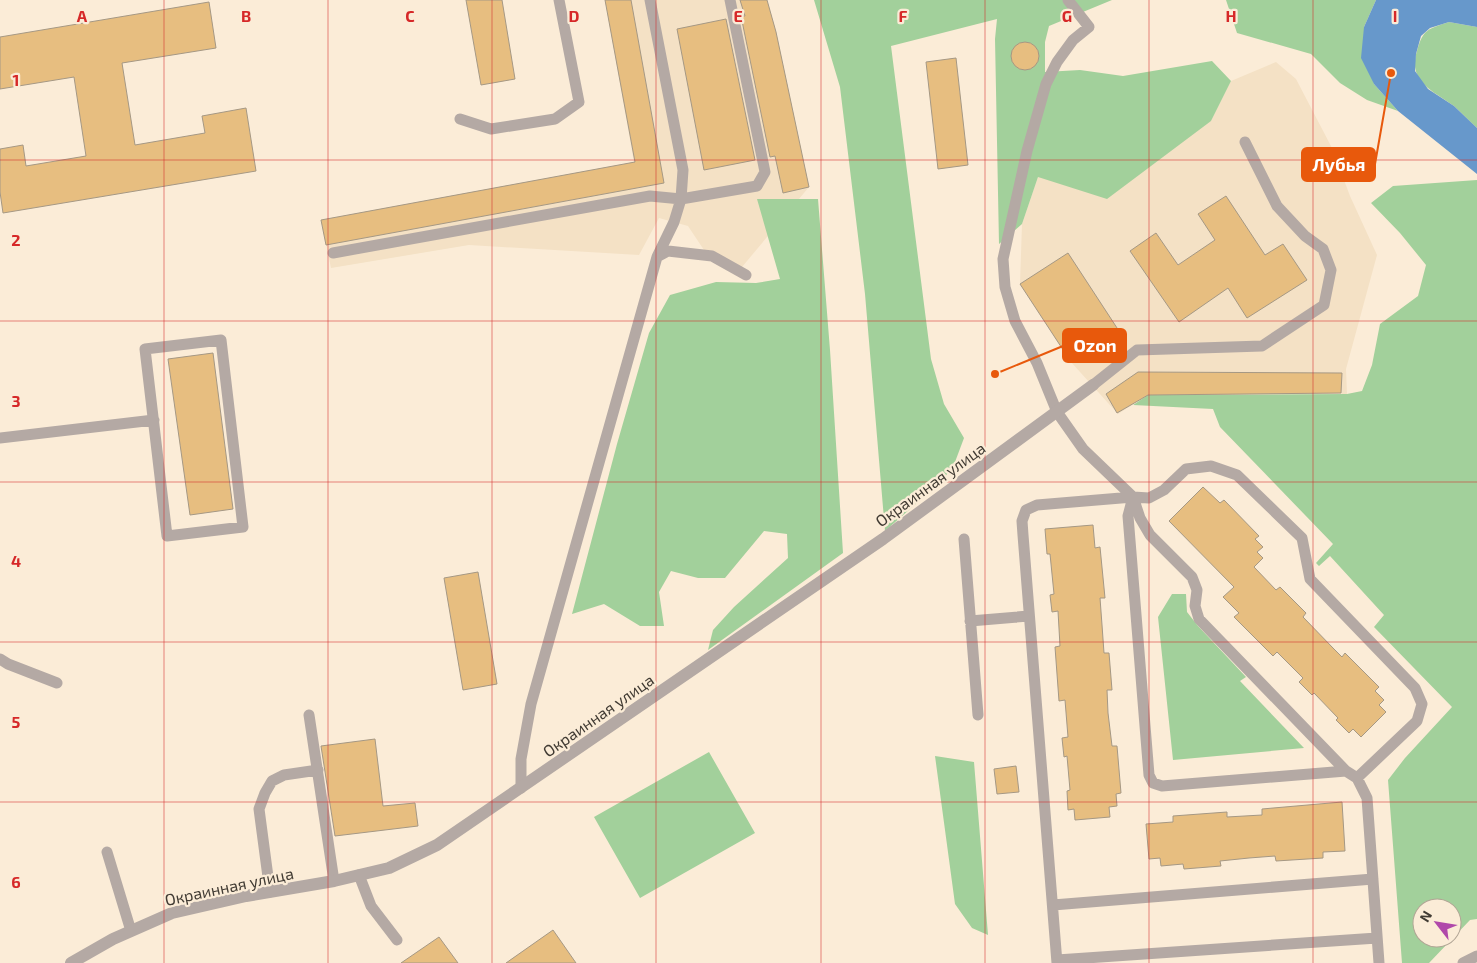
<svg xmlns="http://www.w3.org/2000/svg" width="1477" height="963" font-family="'Exo 2',sans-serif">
  <rect width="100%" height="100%" fill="#fbecd7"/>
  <!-- built -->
  <path fill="#f4e1c5" d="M 605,0 L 767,0 L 776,32 L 809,187 L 742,267 L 704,250 L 688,226 L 659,218 L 639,255 L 469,245 L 331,268 L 321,220 L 634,162 Z
    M 1276,62 L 1296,79 L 1332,148 L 1350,196 L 1377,255 L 1346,369 L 1347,394 L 1148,395 L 1118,414 L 1071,362 L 1020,284 L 1022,224 L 1038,177 L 1211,121 L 1231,81 Z"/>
  <!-- green -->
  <path fill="#a2d09b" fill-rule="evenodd" d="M 814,0 L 1112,0 L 1049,26 L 1045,42 L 1045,72 L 1080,70 L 1123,76 L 1212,61 L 1231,81 L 1211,121 L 1107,199 L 1038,177 L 1022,224 L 999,244 L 995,39 L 997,19 L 891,46 L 931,359 L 944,404 L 964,438 L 955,462 L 943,480 L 885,531 L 865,294 L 840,87 Z
    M 1226,0 L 1376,0 L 1364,27 L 1374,84 L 1398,111 L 1367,100 L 1340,83 L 1311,54 L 1237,33 Z
    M 1449,22 L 1477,27 L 1477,128 C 1469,121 1462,113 1454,106 C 1434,91 1407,82 1417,51 C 1423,29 1428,29 1449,22 Z
    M 1477,180 L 1477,919 L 1470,920 L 1429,963 L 1402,963 L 1388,780 L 1405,758 L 1452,707 L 1374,627 L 1384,615 L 1330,556 L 1319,566 L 1316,563 L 1333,544 L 1220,427 L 1213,409 L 1133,405 L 1148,395 L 1347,394 L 1362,391 L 1372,365 L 1380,324 L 1418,296 L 1426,265 L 1400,233 L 1371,203 L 1393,186 ZM 1422,908 L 1452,908 L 1452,938 L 1422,938 Z
    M 757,199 L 818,199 L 830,350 L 843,553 L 708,650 L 713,630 L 734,607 L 788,558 L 787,534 L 764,531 L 725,578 L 698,578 L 671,571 L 659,592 L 664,626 L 640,626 L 604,604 L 572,614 L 617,444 L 649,333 L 670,295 L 716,282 L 756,283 L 780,279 Z
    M 1172,594 L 1186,594 L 1187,612 L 1198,626 L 1246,677 L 1240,681 L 1304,748 L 1173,760 L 1158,617 Z
    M 709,752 L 755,833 L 640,898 L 594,817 Z
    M 935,756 L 974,762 L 988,935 L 972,928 L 955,904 Z"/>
  <!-- water -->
  <path fill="#6798cb" d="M 1376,0 L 1477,0 L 1477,27 L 1449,22 L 1430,28 L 1421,36 L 1416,54 L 1415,71 L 1428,89 L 1454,106 L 1477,128 L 1477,174 L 1398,111 L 1374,84 L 1361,58 L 1364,27 Z"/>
  <!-- building -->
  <path fill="#e7be80" stroke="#a59884" d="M 466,0 L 502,0 L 515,79 L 481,85 Z
    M 605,0 L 631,0 L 664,183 L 326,245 L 321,220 L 635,162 Z
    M 740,0 L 767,0 L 776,32 L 809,187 L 783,193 L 775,156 L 770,157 L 741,16 L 745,16 Z
    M 209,2 L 216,48 L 122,63 L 135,145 L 205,133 L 202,116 L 246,108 L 256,171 L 3,213 L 0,192 L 0,149 L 23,145 L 26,166 L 86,156 L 74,77 L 0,89 L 0,37 Z
    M 726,19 L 755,160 L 704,170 L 677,29 Z
    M1011 56a14 14 0 1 1 28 0a14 14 0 1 1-28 0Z
    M 956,58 L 968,165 L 938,169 L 926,62 Z
    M 1226,196 L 1265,255 L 1283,244 L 1307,280 L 1247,318 L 1228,288 L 1179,322 L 1130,251 L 1156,233 L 1178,265 L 1215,240 L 1198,214 Z
    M 1068,253 L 1119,331 L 1071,362 L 1020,284 Z
    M 213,353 L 233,509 L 190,515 L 168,359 Z
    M 1138,372 L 1342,373 L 1341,393 L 1148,395 L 1117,413 L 1106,394 Z
    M 1203,487 L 1220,503 L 1224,500 L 1259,536 L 1255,539 L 1263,547 L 1257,552 L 1263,558 L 1254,567 L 1276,590 L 1280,587 L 1306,613 L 1303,617 L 1333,648 L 1342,657 L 1345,653 L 1379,687 L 1375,691 L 1384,700 L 1379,705 L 1386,712 L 1361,737 L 1353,729 L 1349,733 L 1336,720 L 1338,718 L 1314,693 L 1312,695 L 1299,682 L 1303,678 L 1277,652 L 1273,656 L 1234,617 L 1239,613 L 1223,597 L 1234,587 L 1169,521 Z
    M 1093,525 L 1095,548 L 1100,547 L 1105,598 L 1100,598 L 1102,625 L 1104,653 L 1109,653 L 1112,690 L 1107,690 L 1108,713 L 1112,746 L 1117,746 L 1121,793 L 1116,794 L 1117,806 L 1109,807 L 1110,817 L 1075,820 L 1074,809 L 1068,810 L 1067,791 L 1070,790 L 1067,756 L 1064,757 L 1062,738 L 1068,737 L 1065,700 L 1059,701 L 1055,647 L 1060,646 L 1058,611 L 1052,612 L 1050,595 L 1054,594 L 1050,554 L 1047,554 L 1045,529 Z
    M 478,572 L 497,684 L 463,690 L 444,578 Z
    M 375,739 L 383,806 L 415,803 L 418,826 L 335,836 L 321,746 Z
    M 1016,766 L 1019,792 L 997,794 L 994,769 Z
    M 1342,802 L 1345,851 L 1323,852 L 1323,858 L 1276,861 L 1275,856 L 1249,858 L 1220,861 L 1221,866 L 1184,869 L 1183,864 L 1161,866 L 1160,858 L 1149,859 L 1146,824 L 1173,822 L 1173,816 L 1227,812 L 1227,817 L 1262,815 L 1262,809 Z
    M 553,930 L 576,963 L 506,963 Z
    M 439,937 L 458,963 L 401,963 Z"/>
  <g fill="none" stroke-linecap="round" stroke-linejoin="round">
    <!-- service -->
    <path stroke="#b4a9a4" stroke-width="11" d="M 650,0 L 683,170 L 681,199 L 674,222 L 657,257
      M 1068,0 L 1089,27 L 1073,40 L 1057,62 L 1046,84 L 1027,151 L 1003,259 L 1005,287 L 1015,321 L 1037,363 L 1057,412 L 1083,449 L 1133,497 L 1140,518 L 1150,535 L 1192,577 L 1197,590 L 1195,606 L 1199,619 L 1346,771
      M 460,119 L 491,129 L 555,119 L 579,102 L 559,0
      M 333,253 L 650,196 L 681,199 L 757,186 L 765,172 L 730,0
      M 221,340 L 243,527 L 167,536 L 145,349 Z
      M 1093,385 L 1137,350 L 1262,346 L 1324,305 L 1331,270 L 1323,249 L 1305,236 L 1277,206 L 1245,142
      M 0,438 L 154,420
      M 1133,497 L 1128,516 L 1149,775 L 1153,783 L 1162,786 L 1346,771 L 1357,778 L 1367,798 L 1379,963
      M 964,539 L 978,715
      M 970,621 L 1029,616
      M 0,659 L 8,664 L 57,683
      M 309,715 L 334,881
      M 521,788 L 521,759 L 531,704 L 657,257 L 668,251 L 712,256 L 746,275
      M 107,852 L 131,931
      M 359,875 L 371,906 L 397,940
      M 270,892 L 259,809 L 265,793 L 272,781 L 284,775 L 318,770
      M 1053,905 L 1373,879
      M 1057,960 L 1377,938
      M 1057,963 L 1023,535 L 1022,521 L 1026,510 L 1037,505 L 1133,497 L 1149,498 L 1164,490 L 1186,469 L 1211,466 L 1237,475 L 1302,538 L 1310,579 L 1415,688 L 1422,704 L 1417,721 L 1357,778
      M 1463,963 L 1477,956"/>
    <!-- minor -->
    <path stroke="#b4a9a4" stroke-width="12" d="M 71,963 L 113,939 L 172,913 L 246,896 L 334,881 L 389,868 L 437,845 L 883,539 L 1093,385"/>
  </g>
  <!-- grid -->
  <path fill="none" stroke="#d62828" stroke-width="1" stroke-opacity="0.55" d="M 164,0 L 164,963M 328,0 L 328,963M 492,0 L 492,963M 656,0 L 656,963M 821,0 L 821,963M 985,0 L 985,963M 1149,0 L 1149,963M 1313,0 L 1313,963M 0,160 L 1477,160M 0,321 L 1477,321M 0,482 L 1477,482M 0,642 L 1477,642M 0,802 L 1477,802"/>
  <g text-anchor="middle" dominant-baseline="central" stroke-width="4.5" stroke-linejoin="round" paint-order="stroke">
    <!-- street labels -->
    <g font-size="16" fill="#413b33" stroke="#fbecd7">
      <text transform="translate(930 484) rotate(-36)">Окраинная улица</text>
      <text transform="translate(598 715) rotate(-35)">Окраинная улица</text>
      <text transform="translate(229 886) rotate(-12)">Окраинная улица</text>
    </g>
  </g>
  <g font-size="16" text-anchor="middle" font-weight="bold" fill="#d62828" stroke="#fbecd7" stroke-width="4.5" stroke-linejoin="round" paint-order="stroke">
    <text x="82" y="22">A</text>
    <text x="246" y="22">B</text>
    <text x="410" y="22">C</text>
    <text x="574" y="22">D</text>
    <text x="738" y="22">E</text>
    <text x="903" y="22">F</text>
    <text x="1067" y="22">G</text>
    <text x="1231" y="22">H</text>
    <text x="1395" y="22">I</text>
    <text x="16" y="86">1</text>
    <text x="16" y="246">2</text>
    <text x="16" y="407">3</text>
    <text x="16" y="567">4</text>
    <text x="16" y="728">5</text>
    <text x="16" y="888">6</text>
  </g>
  <!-- callouts -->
  <path fill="none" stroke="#e8590c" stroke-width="2" d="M1391 73L1375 164M995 374L1063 346"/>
  <g fill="#e8590c" stroke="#fbecd7" stroke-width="2">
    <circle cx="1391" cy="73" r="5"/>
    <circle cx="995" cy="374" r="5"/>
  </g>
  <g fill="#e8590c" stroke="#e8590c" stroke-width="2">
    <rect x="1302" y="148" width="73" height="33" rx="5"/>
    <rect x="1063" y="329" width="63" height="33" rx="5"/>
  </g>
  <g font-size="18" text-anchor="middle" font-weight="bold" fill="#fff">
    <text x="1339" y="171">Лубья</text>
    <text x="1095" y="352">Ozon</text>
  </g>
  <!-- north arrow -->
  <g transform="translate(1437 923) rotate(301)"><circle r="24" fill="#fbecd7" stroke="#b1a595"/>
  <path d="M0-4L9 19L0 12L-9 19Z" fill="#b048aa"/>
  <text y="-8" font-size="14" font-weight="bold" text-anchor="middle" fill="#413b33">N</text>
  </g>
</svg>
